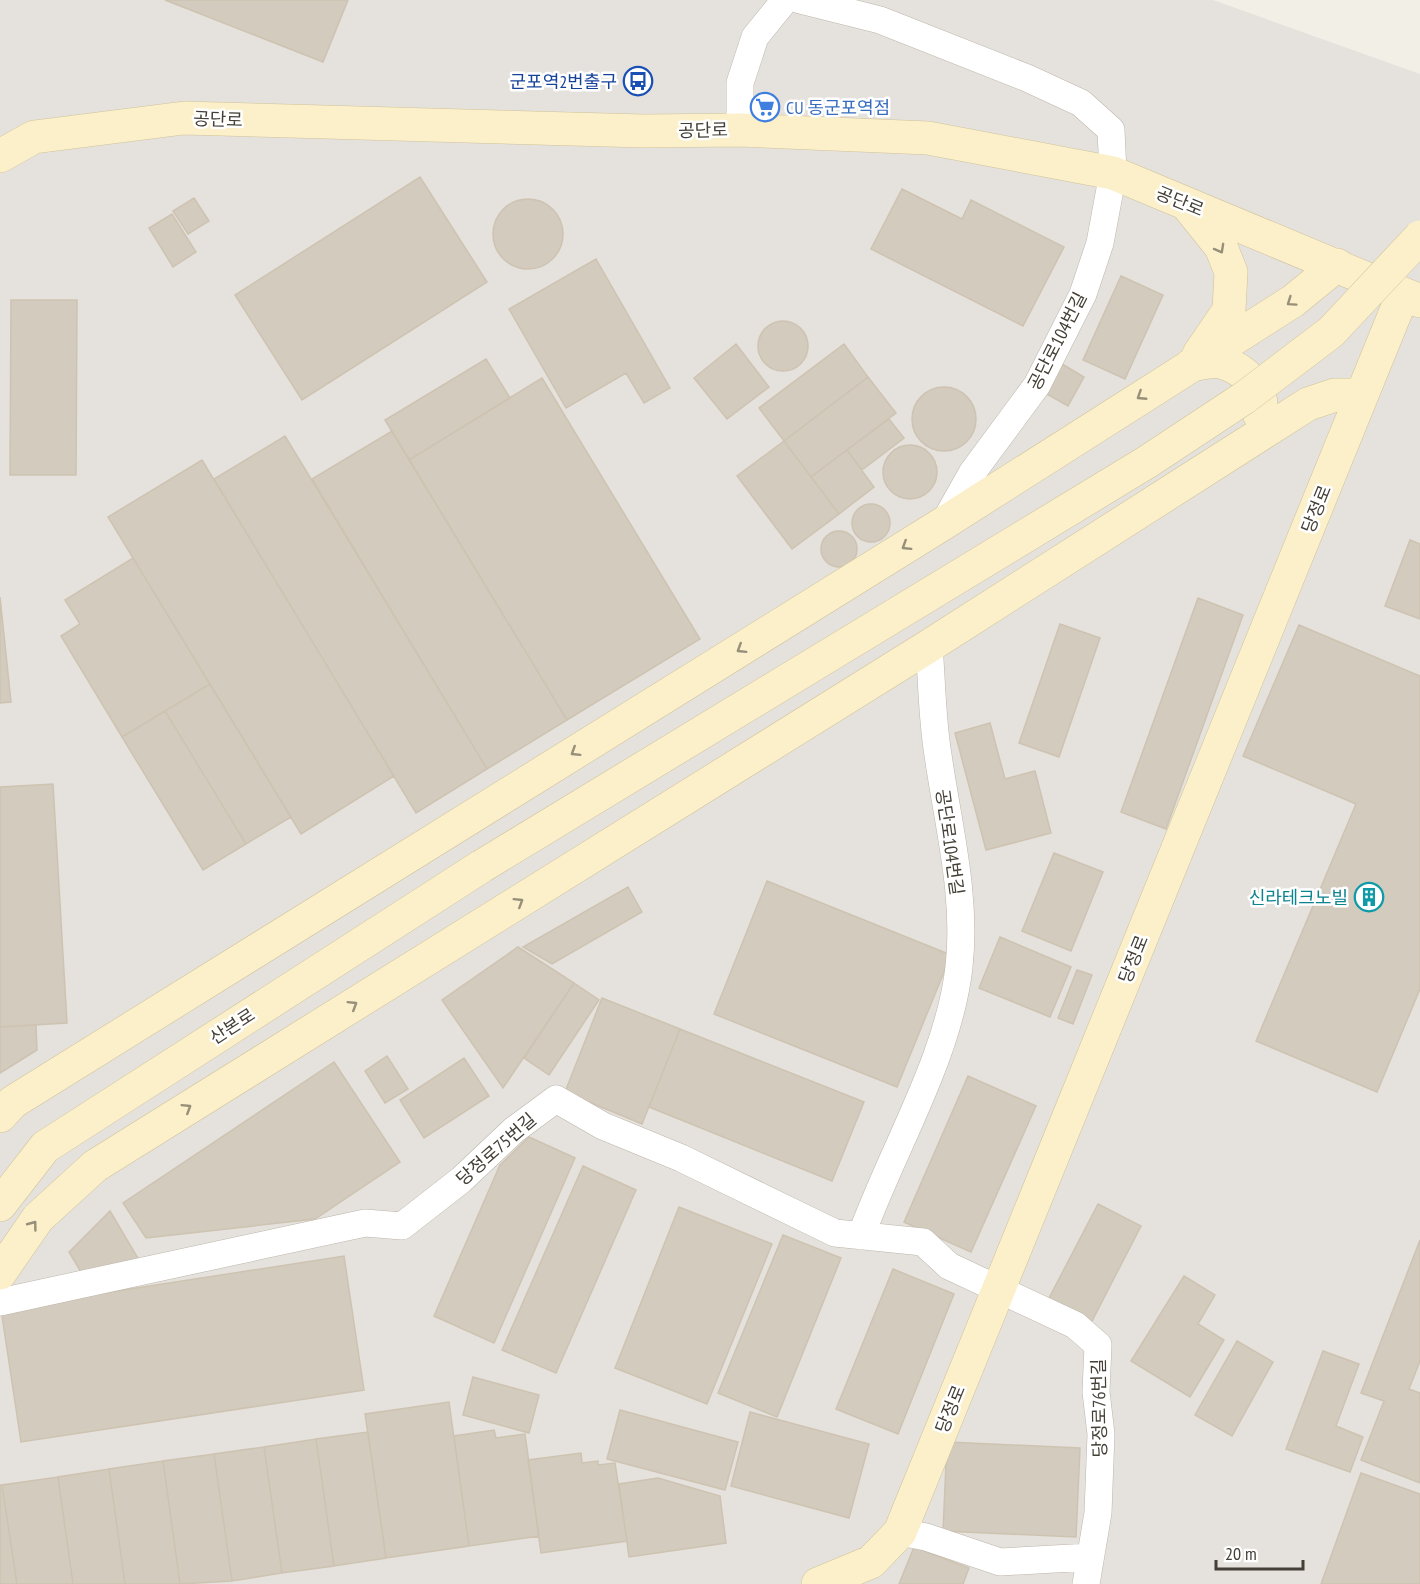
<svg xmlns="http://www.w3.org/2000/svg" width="1420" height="1584" font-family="'PT Sans Narrow','Noto Sans KR',sans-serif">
  <rect width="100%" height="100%" fill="#f2efe7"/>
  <!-- industrial -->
  <path fill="#e5e1dc" d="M 0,0 L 1213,0 L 1420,74 L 1420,1584 L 0,1584 Z"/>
  <!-- building -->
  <path fill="#d3cbbe" stroke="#cec3b1" stroke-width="1.5" d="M 165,0 L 348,0 L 323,62 Z
    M 420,177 L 487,282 L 302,400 L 235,295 Z
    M 902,189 L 962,219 L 971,200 L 1064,247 L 1023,326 L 871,249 Z
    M 194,198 L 209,221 L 188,234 L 173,211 Z
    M493 234a35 35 0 1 1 70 0a35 35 0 1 1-70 0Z
    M 172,214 L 196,252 L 173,267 L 149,228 Z
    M 596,259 L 670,388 L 644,403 L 626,373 L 566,408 L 509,309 Z
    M 1121,276 L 1163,295 L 1125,379 L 1083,360 Z
    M 11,300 L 77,300 L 76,475 L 10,475 Z
    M758 346a25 25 0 1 1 50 0a25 25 0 1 1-50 0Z
    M 736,344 L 769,387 L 727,419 L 694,378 Z
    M 844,344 L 868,377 L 784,441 L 759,408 Z
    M 486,359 L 510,398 L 409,460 L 385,420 Z
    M 1062,364 L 1084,377 L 1068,406 L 1045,393 Z
    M 868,377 L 896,413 L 811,477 L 784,441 Z
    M 542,378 L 700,639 L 567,720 L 409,460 Z
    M912 419a32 32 0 1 1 64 0a32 32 0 1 1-64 0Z
    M 889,419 L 904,438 L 862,470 L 847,450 Z
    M 392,431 L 567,720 L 487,769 L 312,479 Z
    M 285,436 L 487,769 L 416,813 L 214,479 Z
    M 784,441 L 839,514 L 792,549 L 737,476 Z
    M883 472a27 27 0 1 1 54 0a27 27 0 1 1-54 0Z
    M 847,450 L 874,487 L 839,514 L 811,477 Z
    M 202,460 L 394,776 L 301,834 L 108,517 Z
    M852 523a19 19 0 1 1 38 0a19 19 0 1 1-38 0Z
    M821 549a18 18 0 1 1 36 0a18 18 0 1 1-36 0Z
    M 1410,540 L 1420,544 L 1420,619 L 1385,606 Z
    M 133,558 L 210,684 L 122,737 L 61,636 L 80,624 L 65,600 Z
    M 0,597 L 11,702 L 0,703 Z
    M 1198,598 L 1243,615 L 1166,829 L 1121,812 Z
    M 1060,624 L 1100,638 L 1059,757 L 1019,743 Z
    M 1299,625 L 1420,676 L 1420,989 L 1377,1092 L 1256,1041 L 1356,804 L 1243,756 Z
    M 210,684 L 291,817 L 246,844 L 165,711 Z
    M 165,711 L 246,844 L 203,870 L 122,737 Z
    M 990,723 L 1005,779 L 1035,771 L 1051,833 L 986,850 L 955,733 Z
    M 53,784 L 67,1023 L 0,1027 L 0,787 Z
    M 1054,853 L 1103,872 L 1071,951 L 1022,931 Z
    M 767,881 L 951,955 L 897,1087 L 714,1014 Z
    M 628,887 L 642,912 L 552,964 L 523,947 Z
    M 1000,937 L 1071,967 L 1050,1017 L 979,988 Z
    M 518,947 L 574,983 L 503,1088 L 442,1000 Z
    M 1077,970 L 1092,975 L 1073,1024 L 1058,1018 Z
    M 574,983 L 599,1000 L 549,1075 L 524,1058 Z
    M 602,998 L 680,1029 L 642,1124 L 565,1092 Z
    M 36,1025 L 37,1050 L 0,1073 L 0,1027 Z
    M 680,1029 L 864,1102 L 832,1181 L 649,1107 Z
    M 387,1056 L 408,1089 L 385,1103 L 365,1071 Z
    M 464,1058 L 489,1096 L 424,1138 L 400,1100 Z
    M 334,1062 L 400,1162 L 315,1219 L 146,1238 L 123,1203 Z
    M 968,1076 L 1036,1106 L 971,1252 L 904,1222 Z
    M 529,1137 L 575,1158 L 494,1343 L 434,1316 L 500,1165 Z
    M 583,1166 L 636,1190 L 556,1373 L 502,1350 Z
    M 1098,1204 L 1141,1226 L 1091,1323 L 1048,1300 Z
    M 679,1207 L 772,1244 L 707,1404 L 615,1368 Z
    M 110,1211 L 139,1260 L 81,1272 L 69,1252 Z
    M 783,1235 L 841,1258 L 777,1417 L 718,1393 Z
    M 1420,1240 L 1420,1361 L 1409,1389 L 1420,1393 L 1420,1483 L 1361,1460 L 1384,1401 L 1361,1393 Z
    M 344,1256 L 364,1390 L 21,1442 L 1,1309 Z
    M 893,1269 L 954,1294 L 898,1434 L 836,1409 Z
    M 1184,1276 L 1215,1295 L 1198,1324 L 1224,1340 L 1190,1397 L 1131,1361 Z
    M 1237,1341 L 1273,1362 L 1232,1436 L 1195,1415 Z
    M 1323,1351 L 1359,1364 L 1336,1426 L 1363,1437 L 1350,1472 L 1286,1449 Z
    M 473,1377 L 539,1395 L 529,1433 L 463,1415 Z
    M 449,1402 L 469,1546 L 386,1558 L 365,1414 Z
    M 620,1410 L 738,1442 L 725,1490 L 607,1459 Z
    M 750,1412 L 869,1444 L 849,1518 L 731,1486 Z
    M 494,1430 L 496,1438 L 525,1434 L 539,1536 L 469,1546 L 454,1436 Z
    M 368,1432 L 386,1558 L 334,1566 L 316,1439 Z
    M 316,1439 L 334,1566 L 282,1573 L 264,1447 Z
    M 947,1442 L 1080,1448 L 1076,1537 L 943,1531 Z
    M 264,1447 L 282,1573 L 232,1581 L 214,1454 Z
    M 581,1453 L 582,1463 L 598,1461 L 598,1465 L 615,1463 L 627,1541 L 541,1553 L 528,1460 Z
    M 214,1454 L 232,1581 L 180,1584 L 163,1461 Z
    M 163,1461 L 180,1584 L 125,1584 L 109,1469 Z
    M 109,1469 L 125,1584 L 73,1584 L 58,1477 Z
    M 1361,1473 L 1420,1494 L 1420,1584 L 1321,1584 Z
    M 58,1477 L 73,1584 L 17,1584 L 2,1485 Z
    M 658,1478 L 720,1496 L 726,1543 L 629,1557 L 619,1484 Z
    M 0,1485 L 2,1485 L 17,1584 L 0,1584 Z
    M 914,1547 L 969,1568 L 963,1584 L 899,1584 Z"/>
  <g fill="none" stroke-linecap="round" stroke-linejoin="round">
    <!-- street casing -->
    <g stroke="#bdb7ab" stroke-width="28">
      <path id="street" d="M 800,0 L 880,20 L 1027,78 L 1081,103 L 1111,130 L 1113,173 L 1100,243 L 1083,294 L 1037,385 L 972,473 L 944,523
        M 740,130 L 740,83 L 755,37 L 785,0
        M 861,1236 C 892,1150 949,1057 959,967 C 967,896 948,825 938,755 C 932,719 932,682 929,646
        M 0,1302 L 365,1223 L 402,1226 L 461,1180 L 514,1130 L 556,1099 L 603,1126 L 681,1158 L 835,1233 L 923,1242 L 949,1266 L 1075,1325 L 1098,1345 L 1096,1392 L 1101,1434 L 1098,1513 L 1086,1584
        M 900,1532 L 926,1537 L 1000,1562 L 1090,1557"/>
    </g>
    <!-- secondary casing -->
    <g stroke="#cfc39a" stroke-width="34">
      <path id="secondary" d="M 0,156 L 34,137 L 184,118 L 644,131 L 740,130 L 928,138 L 1113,173 L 1420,301
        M 1188,206 L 1221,247 L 1231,272 L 1229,310 L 1199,354
        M 1191,365 C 1199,364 1211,360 1220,362 C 1242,367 1268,390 1259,414
        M 0,1116 L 13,1102 L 944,523 L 1293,301 L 1337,265
        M 0,1205 L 45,1147 L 482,866
        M 0,1273 L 38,1218 L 95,1166 L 929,646 L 1308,404 L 1335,395 L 1362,395
        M 818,1584 L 871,1562 L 900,1532 L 1403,294"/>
    </g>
    <!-- street -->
    <use href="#street" stroke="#fff" stroke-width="27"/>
    <!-- secondary -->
    <use href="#secondary" stroke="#fbf0c9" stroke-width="33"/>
    <!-- secondary-bridge casing -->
    <g stroke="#cfc39a" stroke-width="34" stroke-linecap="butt">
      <path id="secondary-bridge" d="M 482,866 L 1147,462 L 1244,398 L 1331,332 L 1420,237"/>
    </g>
    <!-- secondary-bridge -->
    <use href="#secondary-bridge" stroke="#fbf0c9" stroke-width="33"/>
  </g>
  <!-- one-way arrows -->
  <defs><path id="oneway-chevron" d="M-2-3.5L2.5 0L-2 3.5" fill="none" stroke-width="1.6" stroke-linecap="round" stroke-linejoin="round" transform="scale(1.5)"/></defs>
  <g stroke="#978f79">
    <use href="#oneway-chevron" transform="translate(1220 249) rotate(61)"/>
    <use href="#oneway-chevron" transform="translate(1291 302) rotate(145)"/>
    <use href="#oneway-chevron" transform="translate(1141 396) rotate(147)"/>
    <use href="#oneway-chevron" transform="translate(906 546) rotate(148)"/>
    <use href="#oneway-chevron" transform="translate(741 649) rotate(148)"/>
    <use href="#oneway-chevron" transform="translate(575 752) rotate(148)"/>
    <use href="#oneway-chevron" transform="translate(519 902) rotate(-32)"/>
    <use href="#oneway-chevron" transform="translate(353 1005) rotate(-32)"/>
    <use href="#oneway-chevron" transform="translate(187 1108) rotate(-32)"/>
    <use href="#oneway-chevron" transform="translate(33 1225) rotate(-53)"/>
  </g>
  <!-- icons -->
  <defs>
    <g id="bus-ring" transform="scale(1.5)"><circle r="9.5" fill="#fff" stroke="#1a4fb4" stroke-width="1.5"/><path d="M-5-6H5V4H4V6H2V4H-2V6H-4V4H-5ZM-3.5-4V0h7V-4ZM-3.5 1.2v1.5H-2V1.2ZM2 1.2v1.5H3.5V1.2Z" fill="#1a4fb4"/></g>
    <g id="supermarket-ring" transform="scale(1.5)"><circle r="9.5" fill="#fff" stroke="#3f7fe0" stroke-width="1.5"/><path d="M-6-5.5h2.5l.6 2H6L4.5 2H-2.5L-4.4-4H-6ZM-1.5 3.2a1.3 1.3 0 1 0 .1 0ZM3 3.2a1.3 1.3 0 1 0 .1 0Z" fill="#3f7fe0"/></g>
    <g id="building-ring" transform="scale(1.5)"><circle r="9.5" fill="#fff" stroke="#0f9aa8" stroke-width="1.5"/><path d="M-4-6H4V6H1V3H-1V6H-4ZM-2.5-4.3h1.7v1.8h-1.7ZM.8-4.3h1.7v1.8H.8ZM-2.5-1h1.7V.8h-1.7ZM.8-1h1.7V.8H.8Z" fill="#0f9aa8"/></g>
  </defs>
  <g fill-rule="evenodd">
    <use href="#bus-ring" x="638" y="81"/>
    <use href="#supermarket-ring" x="765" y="107"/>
    <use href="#building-ring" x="1369" y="897"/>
  </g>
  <g text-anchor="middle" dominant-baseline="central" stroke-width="5" stroke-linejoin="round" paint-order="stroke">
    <!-- transit labels -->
    <g font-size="18" fill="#164399" stroke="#fff" text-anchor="end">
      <text x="617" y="81">군포역2번출구</text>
    </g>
    <!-- shop labels -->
    <g font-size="18" fill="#366cbe" stroke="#fff" text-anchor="start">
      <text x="786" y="107">CU 동군포역점</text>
    </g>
    <!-- street labels -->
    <g font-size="18" fill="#454037" stroke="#fff">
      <text transform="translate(218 119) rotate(2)">공단로</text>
      <text transform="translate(703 130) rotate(-1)">공단로</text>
      <text transform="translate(1180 201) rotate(22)">공단로</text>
      <text transform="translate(1057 341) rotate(-63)">공단로104번길</text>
      <text transform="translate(1316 509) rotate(-68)">당정로</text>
      <text transform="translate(950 842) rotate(82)">공단로104번길</text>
      <text transform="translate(1133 959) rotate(-68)">당정로</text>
      <text transform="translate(232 1026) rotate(-33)">산본로</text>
      <text transform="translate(496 1149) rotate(-41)">당정로75번길</text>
      <text transform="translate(1099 1408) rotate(-91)">당정로76번길</text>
      <text transform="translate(950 1409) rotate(-68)">당정로</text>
    </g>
    <!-- culture labels -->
    <g font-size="18" fill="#0d838f" stroke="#fff" text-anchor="end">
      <text x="1348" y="897">신라테크노빌</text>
    </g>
  </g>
  <!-- scale -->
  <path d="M1216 1560v9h87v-9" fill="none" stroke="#454037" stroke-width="3"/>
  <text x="1225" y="1560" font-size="18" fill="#454037" stroke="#ffffff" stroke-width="4.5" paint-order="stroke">20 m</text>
</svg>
